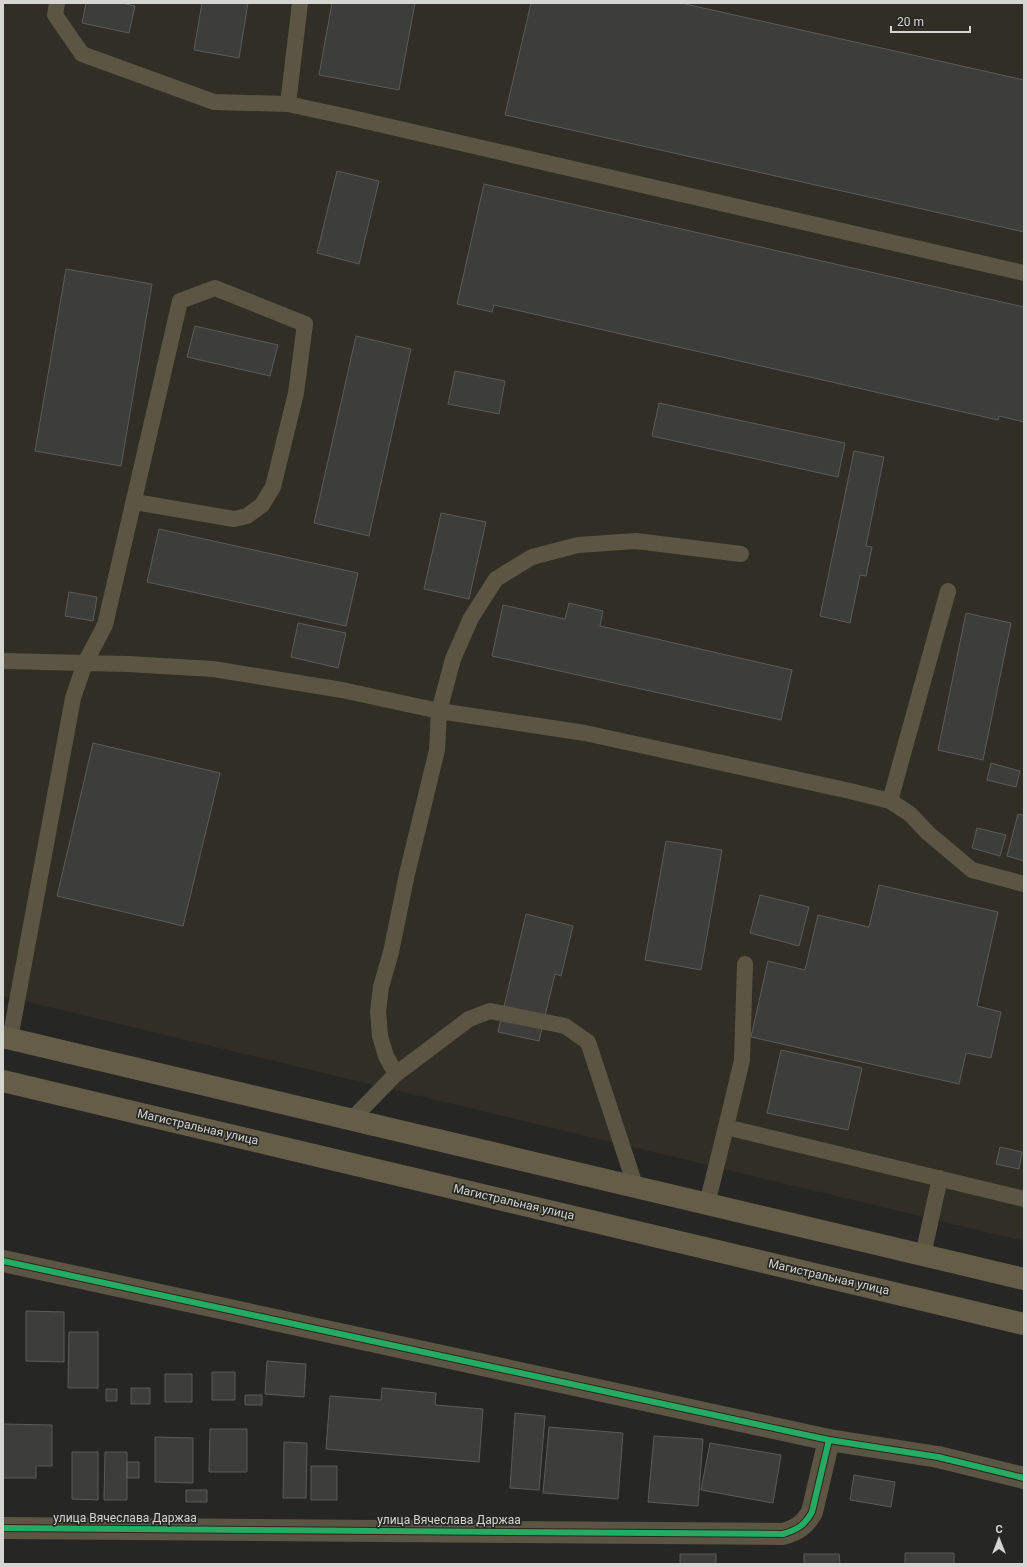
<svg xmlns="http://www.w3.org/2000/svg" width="1027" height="1567" font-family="Roboto,sans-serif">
  <rect width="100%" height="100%" fill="#262624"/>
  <!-- built -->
  <path fill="#302e25" d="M 3,3 L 1024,3 L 1024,1241 L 3,996 Z"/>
  <!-- building -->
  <path fill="#3d3d3c" stroke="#5b5b5b" d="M 86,3 L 121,3 L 135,6 L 129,33 L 82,23 Z
    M 202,3 L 248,3 L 239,58 L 194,50 Z
    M 332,3 L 415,3 L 399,90 L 319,75 Z
    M 531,3 L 681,3 L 1024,80 L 1024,232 L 505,115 Z
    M 337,171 L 379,181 L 359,264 L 317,253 Z
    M 484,184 L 1024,307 L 1024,422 L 999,416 L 998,420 L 494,305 L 492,312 L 457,304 Z
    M 66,269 L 152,284 L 121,466 L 35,451 Z
    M 195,326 L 278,345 L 270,376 L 187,357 Z
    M 356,336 L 411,349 L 369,536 L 314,523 Z
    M 455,371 L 505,381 L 499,414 L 448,404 Z
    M 659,403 L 845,443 L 838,477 L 652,436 Z
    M 854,451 L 884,457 L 866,546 L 872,547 L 866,576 L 860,575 L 850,623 L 820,616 Z
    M 441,513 L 486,522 L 469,599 L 424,589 Z
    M 159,529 L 358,573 L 346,626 L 147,582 Z
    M 69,592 L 97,597 L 93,621 L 65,616 Z
    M 569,603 L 603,611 L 600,626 L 792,670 L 781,720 L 492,656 L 503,605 L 565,619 Z
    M 966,613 L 1011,623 L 983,760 L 938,750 Z
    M 298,623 L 346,633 L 338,668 L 291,657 Z
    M 93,743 L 220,773 L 183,926 L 57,896 Z
    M 991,763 L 1020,771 L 1016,787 L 987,780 Z
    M 1018,814 L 1024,815 L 1024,861 L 1007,856 Z
    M 977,828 L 1006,835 L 1000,856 L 972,848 Z
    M 666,841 L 722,850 L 701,970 L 645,960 Z
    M 879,885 L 998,912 L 977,1006 L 1001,1012 L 991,1058 L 966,1053 L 959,1084 L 751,1037 L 768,961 L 805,970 L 818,915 L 869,927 Z
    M 760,895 L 809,907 L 799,946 L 750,933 Z
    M 526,914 L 573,926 L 561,976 L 555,974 L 539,1041 L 498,1032 Z
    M 781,1050 L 862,1068 L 848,1130 L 767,1113 Z
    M 1000,1147 L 1022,1152 L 1019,1169 L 996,1164 Z
    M 26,1311 L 64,1312 L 64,1362 L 26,1361 Z
    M 69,1332 L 98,1332 L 98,1388 L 68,1388 Z
    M 267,1361 L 306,1364 L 304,1397 L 265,1394 Z
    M 212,1372 L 235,1372 L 235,1400 L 212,1400 Z
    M 165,1374 L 192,1374 L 192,1402 L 165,1402 Z
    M 131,1388 L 150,1388 L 150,1404 L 131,1404 Z
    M 382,1388 L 436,1393 L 435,1405 L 483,1409 L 479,1462 L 326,1449 L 330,1396 L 381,1400 Z
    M 106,1389 L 117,1389 L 117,1401 L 106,1401 Z
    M 245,1395 L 262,1395 L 262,1405 L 245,1405 Z
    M 515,1413 L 545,1416 L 539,1490 L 510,1488 Z
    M 3,1424 L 52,1425 L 52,1466 L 36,1466 L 36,1478 L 3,1478 Z
    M 549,1427 L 623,1433 L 618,1499 L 543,1493 Z
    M 210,1429 L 247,1429 L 247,1472 L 209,1472 Z
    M 654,1436 L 703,1439 L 698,1506 L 648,1502 Z
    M 155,1437 L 193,1438 L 193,1483 L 155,1482 Z
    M 284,1442 L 307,1443 L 306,1498 L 283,1498 Z
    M 710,1443 L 781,1455 L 773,1503 L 701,1490 Z
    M 72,1452 L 98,1452 L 98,1500 L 72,1499 Z
    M 105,1452 L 127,1452 L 127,1500 L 104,1500 Z
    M 127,1462 L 139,1462 L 139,1478 L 127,1478 Z
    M 311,1466 L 337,1466 L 337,1500 L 311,1500 Z
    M 854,1475 L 895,1482 L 891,1507 L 850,1500 Z
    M 186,1490 L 207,1490 L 207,1502 L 186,1502 Z
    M 905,1553 L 954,1553 L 954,1564 L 905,1564 Z
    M 680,1554 L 716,1554 L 716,1564 L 680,1564 Z
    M 804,1554 L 839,1554 L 840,1564 L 804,1564 Z"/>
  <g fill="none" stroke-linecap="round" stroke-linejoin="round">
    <!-- lane -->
    <path stroke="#5c5543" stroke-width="16" d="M 57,3 L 55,15 L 82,54 L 214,102 L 288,104
      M 300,3 L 288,104 L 348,117 L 1024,273
      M 3,661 L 128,664 L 213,669 L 342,690 L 439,711 L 585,733 L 850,791 L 890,801 L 910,814 L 928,833 L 972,870 L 1024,884
      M 890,801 L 948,591
      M 745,964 L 742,1060 L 726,1127 L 1024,1199
      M 10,1039 L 73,698 L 85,663 L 105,625 L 180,301 L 215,288 L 305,324 L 296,393 L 273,487 L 262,505 L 247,516 L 234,519 L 135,502
      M 396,1074 L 386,1056 L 380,1036 L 378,1011 L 381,987 L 391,952 L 407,874 L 437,750 L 439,711 L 453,659 L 471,618 L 496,579 L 532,557 L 578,545 L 636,541 L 741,554
      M 351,1120 L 396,1074 L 469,1019 L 490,1011 L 565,1026 L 588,1042 L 636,1188
      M 707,1204 L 726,1127
      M 923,1255 L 940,1178"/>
    <!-- street -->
    <path stroke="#5c5543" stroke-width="22" d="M 3,1261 L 829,1440 L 938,1457 L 1024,1478
      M 3,1528 L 783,1534 C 797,1530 805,1525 812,1512 L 829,1440"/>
    <!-- secondary -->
    <path stroke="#665d49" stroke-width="22" d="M 3,1037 L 1024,1279
      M 3,1081 L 1024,1324"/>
    <!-- cycleway casing -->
    <g stroke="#272723" stroke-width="8">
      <path id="cycleway" d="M 3,1261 L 829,1440 L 938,1457 L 1024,1478
        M 3,1528 L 783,1534 C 797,1530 805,1525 812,1512 L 829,1440"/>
    </g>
    <!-- cycleway -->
    <use href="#cycleway" stroke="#26ab63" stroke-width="6"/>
  </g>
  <g text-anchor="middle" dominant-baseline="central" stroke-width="3.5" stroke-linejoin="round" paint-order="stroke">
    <!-- street labels -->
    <g font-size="12" fill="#d5d5d2" stroke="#272723">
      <text transform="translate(198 1127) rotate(13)">Магистральная улица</text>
      <text transform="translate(514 1202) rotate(13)">Магистральная улица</text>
      <text transform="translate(829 1277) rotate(13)">Магистральная улица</text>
      <text x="125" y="1518">улица Вячеслава Даржаа</text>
      <text x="449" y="1520">улица Вячеслава Даржаа</text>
    </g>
  </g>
  <!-- border -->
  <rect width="1027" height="1567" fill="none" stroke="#d5d5d2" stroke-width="8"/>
  <!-- north arrow -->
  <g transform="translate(999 1539)" stroke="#272723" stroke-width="3" paint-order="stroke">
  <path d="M0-3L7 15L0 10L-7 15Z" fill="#d5d5d2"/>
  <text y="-6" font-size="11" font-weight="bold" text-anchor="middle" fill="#d5d5d2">С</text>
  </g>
  <!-- scale -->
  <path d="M891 26v6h79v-6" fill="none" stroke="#d5d5d2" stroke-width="2"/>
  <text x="897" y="26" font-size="12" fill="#d5d5d2" stroke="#272723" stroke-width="3" paint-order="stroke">20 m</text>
</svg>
